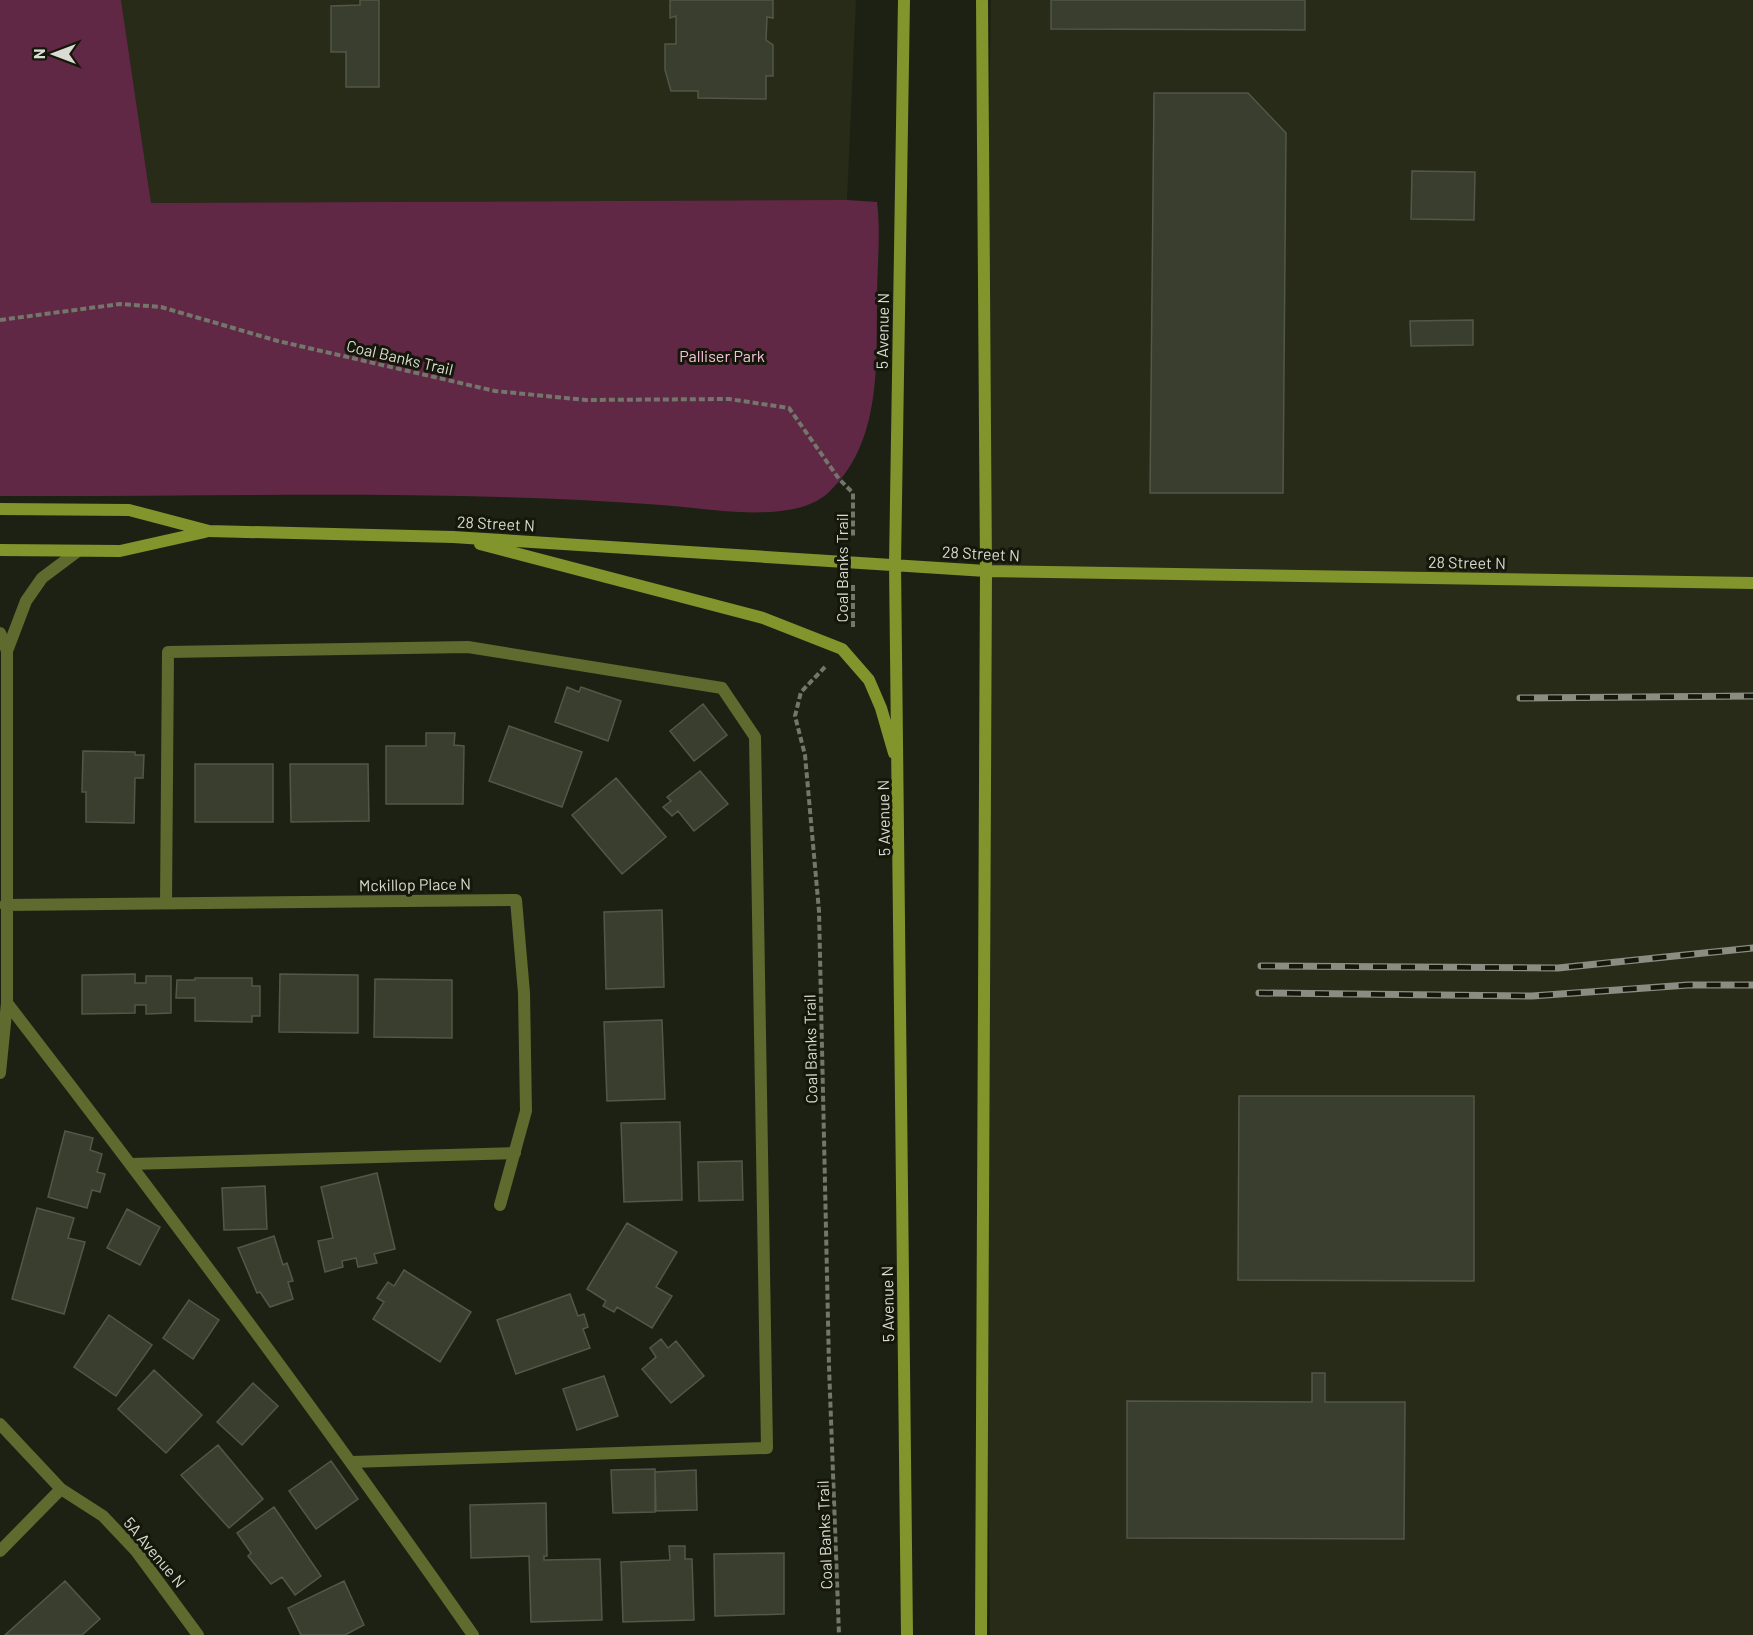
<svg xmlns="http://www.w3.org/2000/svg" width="1753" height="1635" font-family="Barlow,sans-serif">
  <rect width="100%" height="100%" fill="#1d2113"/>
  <!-- built -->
  <path fill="#272b17" d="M 121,0 L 856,0 L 847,200 L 151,203 Z
    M 991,0 L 1753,0 L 1753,1635 L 990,1635 L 980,695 Z"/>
  <!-- green -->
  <path fill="#602845" d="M 0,0 L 121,0 L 151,203 L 847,200 L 877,202 C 881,234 877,267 877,299 C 876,365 882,442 829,492 C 794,526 707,508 662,505 C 442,489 220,497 0,496 Z"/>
  <!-- building -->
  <path fill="#3a3e2f" stroke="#535748" stroke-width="1.5" d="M 360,0 L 379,0 L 379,87 L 346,87 L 346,52 L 331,52 L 331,6 L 360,5 Z
    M 670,0 L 773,0 L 773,18 L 767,17 L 766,40 L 773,45 L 773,76 L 766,76 L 766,99 L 698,98 L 698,91 L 671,91 L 665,70 L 665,44 L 676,44 L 676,16 L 670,18 Z
    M 1051,0 L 1305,0 L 1305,30 L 1051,29 Z
    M 1154,93 L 1248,93 L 1286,133 L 1283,493 L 1150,493 Z
    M 1412,171 L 1475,172 L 1474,220 L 1411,219 Z
    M 1473,320 L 1473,345 L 1411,346 L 1410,321 Z
    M 567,687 L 579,692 L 581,687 L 621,701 L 608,741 L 555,722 Z
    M 703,704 L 727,735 L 694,761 L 670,731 Z
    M 509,726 L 582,752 L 562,807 L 489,781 Z
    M 426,733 L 455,733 L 454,745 L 464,746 L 463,804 L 386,804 L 386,746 L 426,746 Z
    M 83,751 L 135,752 L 135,755 L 144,755 L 143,778 L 135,778 L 134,823 L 86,822 L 86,792 L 82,792 Z
    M 195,764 L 273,764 L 273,822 L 195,822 Z
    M 290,764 L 368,764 L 369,821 L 291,822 Z
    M 700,771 L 728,804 L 694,831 L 678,811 L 672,816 L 663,807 L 671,801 L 667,797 Z
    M 616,778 L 666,837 L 622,874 L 572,815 Z
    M 662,910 L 664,987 L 606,989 L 604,912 Z
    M 135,974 L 135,983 L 146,983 L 146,976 L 171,976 L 171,1013 L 146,1014 L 146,1005 L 135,1005 L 135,1013 L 82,1014 L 82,975 Z
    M 280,974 L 358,975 L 358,1033 L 279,1032 Z
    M 195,978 L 252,978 L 252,986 L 260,986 L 260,1016 L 252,1016 L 252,1022 L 195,1021 L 195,998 L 176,998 L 177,980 L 195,980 Z
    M 375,979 L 452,980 L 452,1038 L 374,1037 Z
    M 662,1020 L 665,1099 L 607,1101 L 604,1022 Z
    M 1239,1096 L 1474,1096 L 1474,1281 L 1238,1280 Z
    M 680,1122 L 682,1200 L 624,1202 L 621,1123 Z
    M 65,1131 L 93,1138 L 90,1150 L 102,1154 L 97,1172 L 105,1174 L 100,1192 L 92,1190 L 87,1208 L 48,1197 Z
    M 742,1161 L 743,1200 L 699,1201 L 698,1162 Z
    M 377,1173 L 395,1249 L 374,1254 L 377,1263 L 358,1267 L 356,1258 L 342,1261 L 343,1267 L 325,1272 L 318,1241 L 333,1238 L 321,1187 Z
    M 265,1186 L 267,1229 L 224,1230 L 222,1188 Z
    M 37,1208 L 74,1218 L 68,1238 L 85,1242 L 64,1314 L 12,1299 Z
    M 127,1209 L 160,1227 L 140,1265 L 107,1248 Z
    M 627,1223 L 677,1252 L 656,1287 L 672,1296 L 652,1328 L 617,1307 L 614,1312 L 603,1306 L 606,1301 L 587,1289 Z
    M 274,1236 L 283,1265 L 287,1263 L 293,1281 L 288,1282 L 293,1299 L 270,1307 L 260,1292 L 257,1293 L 238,1248 Z
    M 404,1270 L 471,1312 L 440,1362 L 373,1319 L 384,1302 L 377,1298 L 388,1282 L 394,1286 Z
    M 570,1294 L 578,1316 L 584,1314 L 588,1327 L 583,1329 L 590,1348 L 516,1374 L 497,1320 Z
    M 189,1300 L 219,1320 L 193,1359 L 163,1338 Z
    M 109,1315 L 152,1345 L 116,1396 L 74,1367 Z
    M 661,1339 L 668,1348 L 676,1341 L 704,1376 L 671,1403 L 642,1369 L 656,1357 L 650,1348 Z
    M 154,1370 L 202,1415 L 166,1453 L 118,1409 Z
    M 1312,1373 L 1325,1373 L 1325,1402 L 1405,1402 L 1404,1539 L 1127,1538 L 1127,1401 L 1312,1402 Z
    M 604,1376 L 618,1416 L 577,1430 L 563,1389 Z
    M 253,1383 L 278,1406 L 242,1445 L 217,1422 Z
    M 218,1445 L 263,1499 L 229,1528 L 181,1475 Z
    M 331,1461 L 358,1499 L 316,1529 L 289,1491 Z
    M 655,1469 L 655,1512 L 613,1513 L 611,1470 Z
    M 696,1470 L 697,1510 L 656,1511 L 655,1472 Z
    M 546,1503 L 547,1556 L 544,1556 L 544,1560 L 600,1559 L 602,1620 L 531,1622 L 529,1556 L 471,1558 L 470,1505 Z
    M 274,1507 L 321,1576 L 295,1595 L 282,1577 L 271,1584 L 248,1556 L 251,1553 L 237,1533 Z
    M 669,1546 L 685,1546 L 685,1559 L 692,1559 L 694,1620 L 623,1622 L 621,1562 L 670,1560 Z
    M 784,1553 L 784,1614 L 715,1616 L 714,1554 Z
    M 65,1581 L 100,1619 L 82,1635 L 5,1635 Z
    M 344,1581 L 364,1625 L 345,1635 L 301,1635 L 288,1608 Z"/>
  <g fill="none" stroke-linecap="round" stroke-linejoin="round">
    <!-- path -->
    <path stroke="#73766b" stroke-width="4" stroke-dasharray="6 3" stroke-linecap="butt" d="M 0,320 L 120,304 L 161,307 L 278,341 L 495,391 L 586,400 L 729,399 L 789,408 L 839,479 L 853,493 L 853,538
      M 853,585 L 853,628
      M 825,667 L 801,692 L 795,716 L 805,755 L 819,911 L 829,1366 L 839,1635"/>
    <!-- lane -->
    <path stroke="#5e6a2e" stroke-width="12" d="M 166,903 L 168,652 L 468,647 L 722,688 L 755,737 L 767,1448 L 352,1462
      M 7,1003 C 167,1210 323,1420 473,1635
      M 131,1164 L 515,1153"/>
    <!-- street -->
    <path stroke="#5e6a2e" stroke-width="12" d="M 0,633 L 7,651
      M 5,905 L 516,900 L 524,993 L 526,1111 L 500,1205
      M 0,1073 L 7,1003 L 7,651 L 26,601 L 42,578 L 78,551
      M 0,1424 L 61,1489 L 103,1516 L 136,1551 L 198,1635
      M 0,1551 L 61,1489"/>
    <!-- secondary -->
    <path stroke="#82942c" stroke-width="12" d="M 904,0 L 895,564 L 907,1635
      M 0,509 L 129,510 L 209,531 L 453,537 L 986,571 L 1753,583
      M 480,544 L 763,618 L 842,649 L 869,680 L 881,708 L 894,753
      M 0,550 L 120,551 L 205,532
      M 981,1635 L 986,571 L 982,0"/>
    <!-- rail casing -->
    <g stroke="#8b8d82" stroke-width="7">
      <path id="rail" d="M 1520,698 L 1753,696
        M 1261,966 L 1558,968 L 1753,948
        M 1259,993 L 1532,996 L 1688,985 L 1753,985"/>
    </g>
    <!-- rail -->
    <use href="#rail" stroke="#14170a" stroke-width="4.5" stroke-dasharray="14" stroke-linecap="butt"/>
  </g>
  <g text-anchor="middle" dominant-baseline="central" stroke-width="6" stroke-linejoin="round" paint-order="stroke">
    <!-- street labels -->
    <g font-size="16" fill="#dadcd3" stroke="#14170a">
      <text transform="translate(882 331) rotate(-89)">5 Avenue N</text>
      <text transform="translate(400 357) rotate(13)">Coal Banks Trail</text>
      <text transform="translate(496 523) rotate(3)">28 Street N</text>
      <text transform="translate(981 553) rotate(3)">28 Street N</text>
      <text transform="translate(1467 562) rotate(1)">28 Street N</text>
      <text transform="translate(841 568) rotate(-90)">Coal Banks Trail</text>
      <text transform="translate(883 818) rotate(-91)">5 Avenue N</text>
      <text transform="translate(415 884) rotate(-1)">Mckillop Place N</text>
      <text transform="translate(810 1049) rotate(-91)">Coal Banks Trail</text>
      <text transform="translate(887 1304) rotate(-91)">5 Avenue N</text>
      <text transform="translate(824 1535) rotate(-92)">Coal Banks Trail</text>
      <text transform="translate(155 1552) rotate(50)">5A Avenue N</text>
    </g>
    <!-- park labels -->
    <g font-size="16" fill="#f4c2d8" stroke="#14170a">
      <text x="722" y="355">Palliser Park</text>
    </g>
  </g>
  <!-- north arrow -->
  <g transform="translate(54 54) rotate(270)" stroke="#14170a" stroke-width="4.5" paint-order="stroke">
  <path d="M0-4.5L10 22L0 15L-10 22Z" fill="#dadcd3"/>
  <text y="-9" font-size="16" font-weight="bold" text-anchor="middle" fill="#dadcd3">N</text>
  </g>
</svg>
